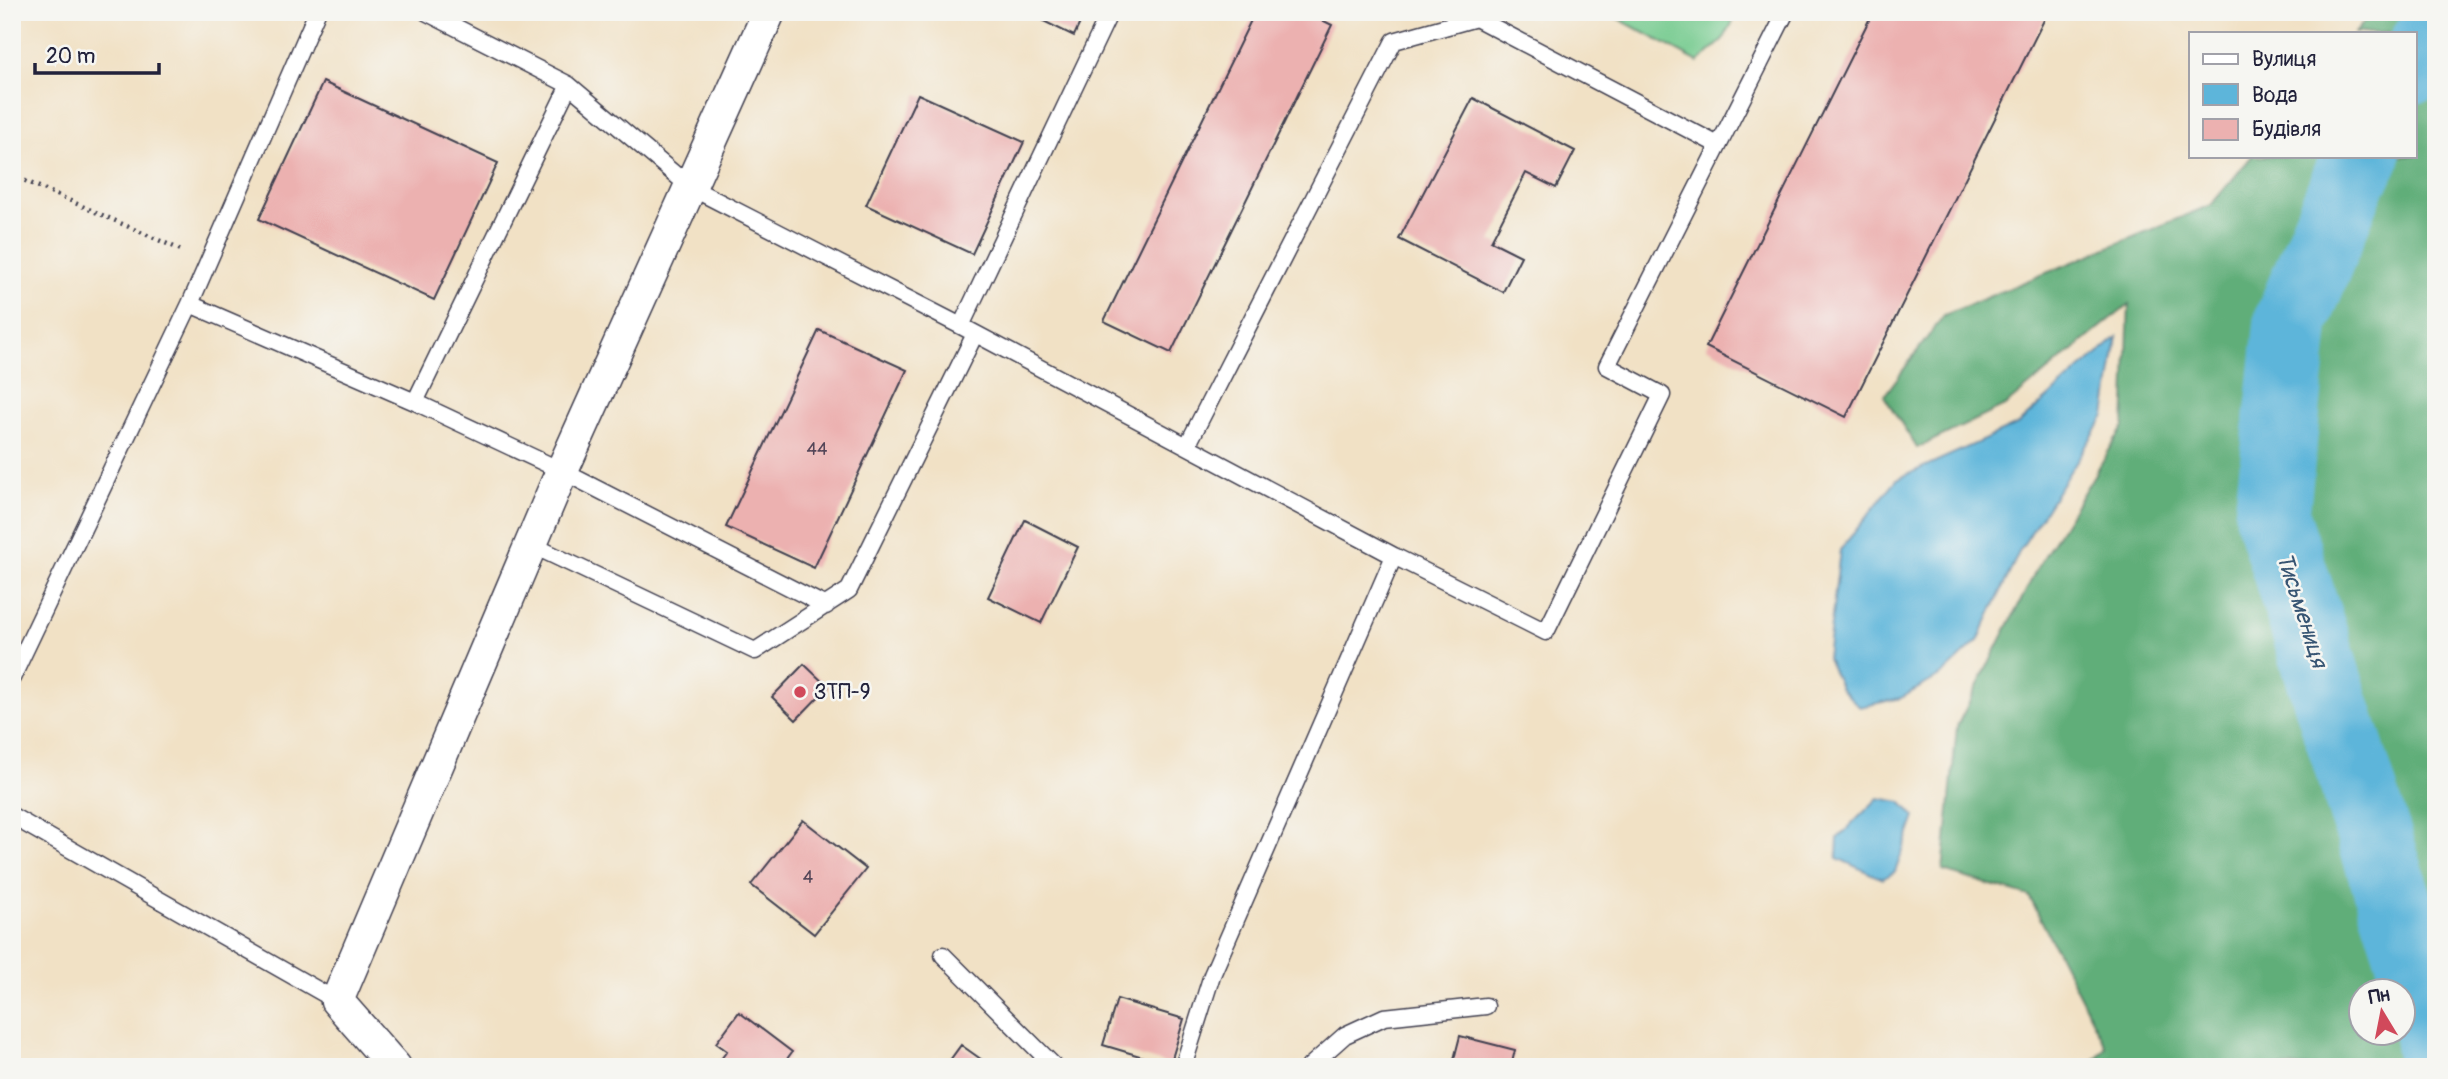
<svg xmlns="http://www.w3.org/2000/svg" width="2448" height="1079" font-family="Pangolin,sans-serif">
  <rect width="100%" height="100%" fill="#f6f6f2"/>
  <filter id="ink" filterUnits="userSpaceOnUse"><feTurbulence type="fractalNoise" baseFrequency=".0143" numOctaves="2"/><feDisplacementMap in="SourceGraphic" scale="14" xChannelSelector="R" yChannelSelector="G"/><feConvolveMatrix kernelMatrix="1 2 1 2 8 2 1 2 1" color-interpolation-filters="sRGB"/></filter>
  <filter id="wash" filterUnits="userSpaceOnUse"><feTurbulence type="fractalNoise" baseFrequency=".00686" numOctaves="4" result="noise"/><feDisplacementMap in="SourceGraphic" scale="28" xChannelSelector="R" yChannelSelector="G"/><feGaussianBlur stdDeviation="1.57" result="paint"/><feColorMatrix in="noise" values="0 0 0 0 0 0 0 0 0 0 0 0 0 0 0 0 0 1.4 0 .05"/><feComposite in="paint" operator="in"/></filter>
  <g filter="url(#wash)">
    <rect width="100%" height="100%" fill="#f1e1c5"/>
    <!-- green -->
    <path fill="#75ca8e" stroke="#4c7664" stroke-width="2" d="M 1606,12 L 1738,12 L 1723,40 L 1698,62 Z"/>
    <!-- forest -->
    <path fill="#60ae79" stroke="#41685a" stroke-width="2" fill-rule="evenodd" d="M 2372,12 L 2436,12 L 2436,1067 L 2088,1067 L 2106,1047 L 2029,896 L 1943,871 L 1957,726 L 2039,565 L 2124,426 L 2129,304 L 2005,406 L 1917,448 L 1884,396 L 1944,315 L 2211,205 L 2252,156 L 2415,156 L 2415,33 L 2355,33 ZM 2360,992 L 2402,992 L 2402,1034 L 2360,1034 Z"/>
    <!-- water -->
    <path fill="#5db5da" stroke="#406c8a" stroke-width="2" d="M 2117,337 L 2105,416 L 2020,550 L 1978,641 L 1943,674 L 1901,698 L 1860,707 L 1841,689 L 1827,658 L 1840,550 L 1897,479 L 2017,425 Z
      M 1878,798 L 1901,802 L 1915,817 L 1895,872 L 1882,879 L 1837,858 L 1838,838 Z"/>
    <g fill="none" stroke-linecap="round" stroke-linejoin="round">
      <!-- river -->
      <path stroke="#5db5da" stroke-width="75" d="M 2415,66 L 2436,29
        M 2363,156 L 2349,180 L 2292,320 L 2272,515 L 2425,996 L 2436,1064"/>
    </g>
    <g id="blocks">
      <!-- building -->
      <path fill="#ecb1b0" d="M 1025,12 L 1085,12 L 1074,36 Z
        M 1255,12 L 1306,12 L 1332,25 L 1171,353 L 1104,321 Z
        M 1873,12 L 2048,12 L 1846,417 L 1706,347 Z
        M 323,82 L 498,163 L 434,300 L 259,219 Z
        M 918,94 L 1024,142 L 972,254 L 866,205 Z
        M 1473,98 L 1575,151 L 1556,188 L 1526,173 L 1491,241 L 1521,256 L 1503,292 L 1399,239 Z
        M 819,330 L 907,370 L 814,568 L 726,527 Z
        M 1025,520 L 1078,547 L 1041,623 L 988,597 Z
        M 804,664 L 828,687 L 796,720 L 772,697 Z
        M 803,820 L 866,869 L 814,934 L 751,885 Z
        M 1117,999 L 1184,1019 L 1170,1065 L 1103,1045 Z
        M 739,1012 L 792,1052 L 781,1067 L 715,1067 L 727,1051 L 716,1043 Z
        M 1460,1036 L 1515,1050 L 1511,1067 L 1452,1067 Z
        M 961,1045 L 992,1067 L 945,1067 Z"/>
    </g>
  </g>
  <g filter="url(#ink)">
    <use href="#blocks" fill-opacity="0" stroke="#413f50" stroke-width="2"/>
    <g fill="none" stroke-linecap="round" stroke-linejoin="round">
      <!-- service casing -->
      <g stroke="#413f50" stroke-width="19">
        <path id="service" d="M 426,12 L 569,85
          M 1479,12 L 1476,18 L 1718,145
          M 190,304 L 415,402 L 562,471 L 826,606
          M 961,326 L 1110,12
          M 415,402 L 569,85 L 690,187 L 961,326 L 1394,556 L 1546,632 L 1662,395 L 1607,366 L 1786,12
          M 1187,446 L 1394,41 L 1476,18
          M 532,545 L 755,651 L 849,590 L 975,334
          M 12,678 L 190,304 L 317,12
          M 12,816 L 337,1001
          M 943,955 L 1055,1067
          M 1183,1067 L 1212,975 L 1394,556
          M 1309,1067 L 1345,1035 L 1384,1017 L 1486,1006"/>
      </g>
      <!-- minor casing -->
      <g stroke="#413f50" stroke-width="35">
        <path id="minor" d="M 395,1067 L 337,1001 L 562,471 L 769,12"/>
      </g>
      <!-- path -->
      <path stroke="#413f50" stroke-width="4.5" stroke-dasharray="2 5" stroke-linecap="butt" d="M 12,175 L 181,250"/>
      <!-- service -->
      <use href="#service" stroke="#fff" stroke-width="16"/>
      <!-- minor -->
      <use href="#minor" stroke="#fff" stroke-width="32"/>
    </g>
  </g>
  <!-- markers -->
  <circle fill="#d1495b" stroke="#f6f6f2" stroke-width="2.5" cx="800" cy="692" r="7"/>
  <g text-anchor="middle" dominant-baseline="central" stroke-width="5" stroke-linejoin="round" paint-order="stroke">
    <!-- number labels -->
    <g font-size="18" fill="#544658">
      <text x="817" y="449">44</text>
      <text x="808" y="877">4</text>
    </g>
    <!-- poi labels -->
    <g font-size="21" fill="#22223b" stroke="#f6f6f2" text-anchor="start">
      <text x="814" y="692">ЗТП-9</text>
    </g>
    <!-- water labels -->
    <g font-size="23" font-style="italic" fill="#375573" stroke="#f6f6f2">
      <text transform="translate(2302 610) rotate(72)">Тисьмениця</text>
    </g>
  </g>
  <!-- margin -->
  <rect width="2448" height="1079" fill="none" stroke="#f6f6f2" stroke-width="42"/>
  <!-- legend -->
  <rect x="2189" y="32" width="228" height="126" fill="#f6f6f2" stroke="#a1a1a9" stroke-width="2"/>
  <rect x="2203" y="54" width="35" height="10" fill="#ffffff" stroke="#a1a1a9" stroke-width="2"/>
  <text x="2252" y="66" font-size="21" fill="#22223b">Вулиця</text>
  <rect x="2203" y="84" width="35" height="21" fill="#5db5da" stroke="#a1a1a9" stroke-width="2"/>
  <text x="2252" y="102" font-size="21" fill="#22223b">Вода</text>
  <rect x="2203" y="119" width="35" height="21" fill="#ecb1b0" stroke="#a1a1a9" stroke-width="2"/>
  <text x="2252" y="136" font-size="21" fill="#22223b">Будівля</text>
  <!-- north arrow -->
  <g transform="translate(2382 1012) rotate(350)"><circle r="33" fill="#f6f6f2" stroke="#a1a1a9" stroke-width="2"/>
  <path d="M0-5L12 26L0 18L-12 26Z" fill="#d1495b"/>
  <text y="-10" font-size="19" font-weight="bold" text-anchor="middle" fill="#22223b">Пн</text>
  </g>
  <!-- scale -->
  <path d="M35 63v10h124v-10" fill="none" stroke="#22223b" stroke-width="3.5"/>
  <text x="46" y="63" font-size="21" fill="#22223b" stroke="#f6f6f2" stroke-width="5" paint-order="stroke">20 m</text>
</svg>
